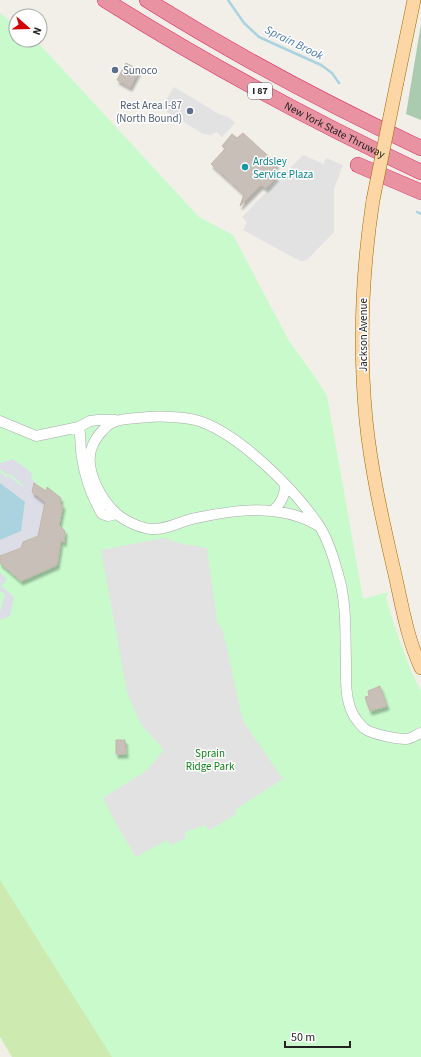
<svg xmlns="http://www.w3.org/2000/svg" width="421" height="1057" font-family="'Source Sans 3',sans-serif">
  <defs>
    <filter id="shadow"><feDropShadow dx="2" dy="4" stdDeviation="1" flood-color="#0004"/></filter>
  </defs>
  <rect width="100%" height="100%" fill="#f2efe9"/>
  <!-- grass -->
  <path fill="#cdebb0" d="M 0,847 L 126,1057 L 12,1057 L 0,1037 Z"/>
  <!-- cemetery -->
  <path fill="#aacbaf" d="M 421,24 L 421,120 L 406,114 Z"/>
  <!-- park -->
  <path fill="#c8facc" d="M 0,13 L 16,26 L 16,40 L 34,40 L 43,48 L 199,217 L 233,235 L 289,341 L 315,377 L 327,396 L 363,599 L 388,592 L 386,598 L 394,625 L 411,671 L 421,691 L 421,1057 L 112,1057 L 0,880 Z"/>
  <!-- parking -->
  <path fill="#e2e2e2" d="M 174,87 L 219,114 L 230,118 L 235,123 L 222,137 L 217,132 L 211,135 L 203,134 L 161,108 Z
    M 303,155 L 324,164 L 326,158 L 343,165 L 334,189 L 334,232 L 308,259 L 304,261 L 300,261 L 243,230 L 247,222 L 242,217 Z
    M 164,538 L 178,543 L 207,548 L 217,622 L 223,631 L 243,721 L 283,779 L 236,809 L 235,815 L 209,830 L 205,825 L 185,832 L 186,838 L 170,845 L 167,840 L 136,857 L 118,827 L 103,798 L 146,771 L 164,750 L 140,723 L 127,692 L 101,550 Z"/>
  <!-- plaza -->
  <path fill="#dddde8" d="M 13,459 L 32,473 L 31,479 L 36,483 L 35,489 L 47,500 L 41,534 L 24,541 L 24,547 L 6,555 L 0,556 L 0,540 L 21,531 L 25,503 L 0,483 L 0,472 L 6,477 L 9,476 L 23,487 L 23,485 L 10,474 L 7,475 L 0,469 L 0,463 Z
    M 0,573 L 7,579 L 1,586 L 14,597 L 10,616 L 0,620 L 0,612 L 5,594 L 0,591 L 0,583 L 1,582 L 0,580 Z"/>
  <!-- water -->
  <path fill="#aad3df" d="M 0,483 L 25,502 L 21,531 L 0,540 Z"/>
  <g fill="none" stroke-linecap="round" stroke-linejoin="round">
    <!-- stream -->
    <path stroke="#aad3df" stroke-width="2.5" d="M 228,0 L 244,23 L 259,37 L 321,65 L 332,73 L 339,83
      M 417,212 L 421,214"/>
  </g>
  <!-- building -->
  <path fill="#c7bfb8" stroke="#c4b6ab" filter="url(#shadow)" d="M 126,63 L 139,70 L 130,87 L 117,80 Z
    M 243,133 L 277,164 L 271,171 L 276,177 L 266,188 L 261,185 L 240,206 L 244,194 L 211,164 L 225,149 L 222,146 L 232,134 L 237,138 Z
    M 34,483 L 46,491 L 47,487 L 61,498 L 60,504 L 63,505 L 59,525 L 65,531 L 64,543 L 61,540 L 57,565 L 21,581 L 0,563 L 0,556 L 21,548 L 23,542 L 38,536 L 45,502 L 32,492 Z
    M 380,686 L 387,706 L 370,711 L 365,697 L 369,696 L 368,691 Z
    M 116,740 L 125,740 L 126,754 L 116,754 Z"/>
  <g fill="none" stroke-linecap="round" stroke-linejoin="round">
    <!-- minor casing -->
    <g stroke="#a9a9a9" stroke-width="11">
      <path id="minor" d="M 0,421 L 36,436 L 79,427 L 90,421 L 98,420 L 115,420
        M 79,427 C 81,437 80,448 82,458 C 85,478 92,497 102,514 L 108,516 L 117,514
        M 274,510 C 282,502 285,495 285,484
        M 319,526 C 313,523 306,519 300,517 C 267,505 230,511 196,518 C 180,521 168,530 151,529 C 140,528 125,521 117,514 C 102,501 85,471 91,450 C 93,443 99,434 104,429 C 115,417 132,419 148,417 C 161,416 190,417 202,422 C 242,437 293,488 318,524 C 327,537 334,559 338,574 C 347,603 345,633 346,662 C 346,678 345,698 352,712 C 354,717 361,726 365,729 C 372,734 396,739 406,739 C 411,739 416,735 421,733"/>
    </g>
    <!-- major casing -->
    <g stroke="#a06b00" stroke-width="14">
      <path id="major" d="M 397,82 L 414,0
        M 373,200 C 362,272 359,347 366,420 C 371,469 382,518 393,566 C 401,599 406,636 421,668"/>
    </g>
    <!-- highway casing -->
    <g stroke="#dc2a67" stroke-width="16">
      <g id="highway">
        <path id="s1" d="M 105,0 C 207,64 312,121 421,172"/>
        <path d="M 147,0 C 235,55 327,104 421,148"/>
        <path d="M 358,165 L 421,192"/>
      </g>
    </g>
    <!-- minor -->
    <use href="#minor" stroke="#fff" stroke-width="10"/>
    <!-- major -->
    <use href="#major" stroke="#fcd6a4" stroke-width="13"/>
    <!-- highway -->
    <use href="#highway" stroke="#e892a2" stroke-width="15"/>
    <!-- major-bridge casing -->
    <g stroke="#a06b00" stroke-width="14" stroke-linecap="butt">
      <path id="major-bridge" d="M 373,200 L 397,82"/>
    </g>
    <!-- major-bridge -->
    <use href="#major-bridge" stroke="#fcd6a4" stroke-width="13"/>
  </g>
  <!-- markers -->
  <g fill="#5c6f8a" stroke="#fff" stroke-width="1.5">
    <circle cx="115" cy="70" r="4"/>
    <circle cx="190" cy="111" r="4"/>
  </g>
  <circle fill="#0f9aa8" stroke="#fff" stroke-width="1.5" cx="245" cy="167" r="4"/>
  <g text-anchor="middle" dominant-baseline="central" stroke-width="3" stroke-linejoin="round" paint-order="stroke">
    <!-- shield labels -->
    <rect fill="#fff" stroke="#646464" stroke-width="1" x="248" y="83" width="24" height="16" rx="3"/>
    <g font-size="10" font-weight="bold" fill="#222">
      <text x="260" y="91">I 87</text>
    </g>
    <!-- service labels -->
    <g font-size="11" fill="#4e5e75" stroke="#fff" text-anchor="start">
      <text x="123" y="70">Sunoco</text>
      <text x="182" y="105" text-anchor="end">Rest Area I-87<tspan x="182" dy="13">(North Bound)</tspan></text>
    </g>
    <!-- street labels -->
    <g font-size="11" fill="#222" stroke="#fff">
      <text stroke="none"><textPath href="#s1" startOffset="264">New York State Thruway</textPath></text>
      <text transform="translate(363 335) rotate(-90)">Jackson Avenue</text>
    </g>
    <!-- culture labels -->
    <g font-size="11" fill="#0d838f" stroke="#fff" text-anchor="start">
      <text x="253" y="161">Ardsley<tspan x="253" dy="13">Service Plaza</tspan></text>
    </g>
    <!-- park labels -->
    <g font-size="11" fill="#0c8416" stroke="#fff">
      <text x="210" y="753">Sprain<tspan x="210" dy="13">Ridge Park</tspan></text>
    </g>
    <!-- water labels -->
    <g font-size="12" font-style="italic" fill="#4a7aab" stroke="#fff">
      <text transform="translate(294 43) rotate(26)">Sprain Brook</text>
    </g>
  </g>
  <!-- north arrow -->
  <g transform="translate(28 28) rotate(110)"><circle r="19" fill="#ffffff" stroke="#a7a7a7"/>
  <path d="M0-3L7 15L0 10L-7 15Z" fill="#d40000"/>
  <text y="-6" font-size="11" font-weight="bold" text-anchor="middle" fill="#222222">N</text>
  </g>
  <!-- scale -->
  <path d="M285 1041v6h65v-6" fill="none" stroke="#222222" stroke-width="2"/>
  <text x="291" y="1041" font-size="12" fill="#222222" stroke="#ffffff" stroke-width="3" paint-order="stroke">50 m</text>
</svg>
